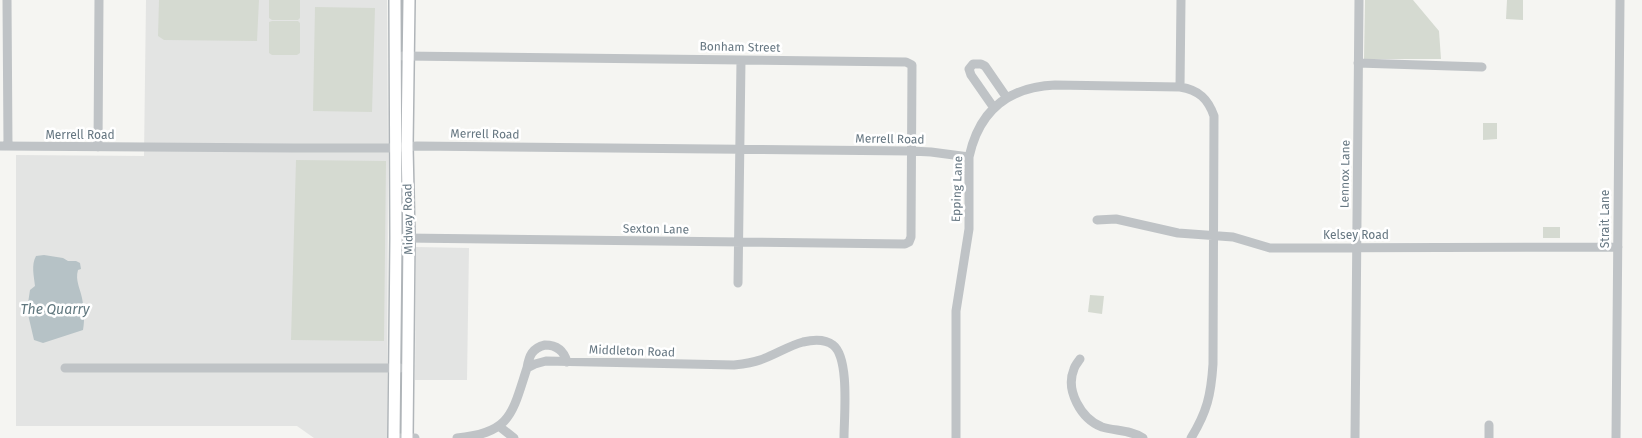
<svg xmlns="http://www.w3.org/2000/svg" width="1642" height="438" font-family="'Fira Sans',sans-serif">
  <rect width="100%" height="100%" fill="#f5f5f2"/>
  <!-- built -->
  <path fill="#e3e4e3" d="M 146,0 L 387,0 L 388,157 L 387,438 L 314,438 L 297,426 L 16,426 L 16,155 L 144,156 Z
    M 416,247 L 469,248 L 467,380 L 415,380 Z"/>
  <!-- green -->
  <path fill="#d5dad1" d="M 159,0 L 259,0 L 257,41 L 164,40 L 158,36 Z
    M 269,0 L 300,0 L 300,18 L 298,20 L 272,20 L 269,18 Z
    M 1365,0 L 1413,0 L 1439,31 L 1441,59 L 1364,59 Z
    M 1507,0 L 1523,0 L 1523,20 L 1506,19 Z
    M 315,7 L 375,8 L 372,112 L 313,111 Z
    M 272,21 L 298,21 L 300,23 L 300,53 L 297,55 L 272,55 L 269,53 L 269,22 Z
    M 1483,123 L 1497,123 L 1497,139 L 1483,140 Z
    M 296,160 L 386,161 L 384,341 L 291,340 Z
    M 1543,227 L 1560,227 L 1560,238 L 1543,238 Z
    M 1090,295 L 1104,296 L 1102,314 L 1088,312 Z"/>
  <!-- water -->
  <path fill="#b6c2c6" d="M 44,255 L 63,258 L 68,261 L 76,261 L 80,263 L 81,269 L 78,270 C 75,280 80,288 82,298 C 84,308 85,319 83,330 L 43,343 L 34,340 L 27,310 L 30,290 L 35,286 C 34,276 31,265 36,256 Z"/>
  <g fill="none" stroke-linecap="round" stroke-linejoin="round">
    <!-- major casing -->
    <g stroke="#b0b5b9" stroke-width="14">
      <path id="major" d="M 394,438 L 396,238 L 395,0
        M 407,438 L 409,238 L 407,146 L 409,0"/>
    </g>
    <!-- minor -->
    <path stroke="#bfc3c6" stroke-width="9" d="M 7,0 L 8,146
      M 403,56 L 906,62 L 912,65 L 911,237 L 909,242 L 905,244 L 404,238
      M 1358,63 L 1482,67
      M 1180,87 L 1181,0
      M 994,108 L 971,75 L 969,69 L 973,64 L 981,64 L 985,66 L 1007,98
      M 0,146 L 293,148 L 388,148 L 417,146 L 911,151 L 931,152 L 969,157
      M 98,147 L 99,0
      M 1097,220 L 1116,219 L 1178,233 L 1233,237 L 1270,248 L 1618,247
      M 738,283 L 741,60
      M 1080,359 C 1078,362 1075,365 1074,369 C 1065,390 1081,419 1102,427 C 1115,431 1131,430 1143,438
      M 65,368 L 400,368
      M 527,368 C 529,356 532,348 545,345 C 557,345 564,351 567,362
      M 500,427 L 514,438
      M 394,438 L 415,438
      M 457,438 C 511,433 512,414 527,368 L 535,364 L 546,361 L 734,365 C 743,364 752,363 760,360 C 775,355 788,346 803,342 C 812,340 825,339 833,345 C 850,358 844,417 844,438
      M 956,438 L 956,311 L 969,229 L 969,157 C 979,111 1008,87 1055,85 L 1180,87 C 1199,90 1208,99 1214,116 L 1213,364 C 1211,395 1207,412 1191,438
      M 1355,438 L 1359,0
      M 1489,438 L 1489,425
      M 1616,438 L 1620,0"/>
    <!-- major -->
    <use href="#major" stroke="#fff" stroke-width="11"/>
  </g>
  <g text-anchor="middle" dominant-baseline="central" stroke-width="5" stroke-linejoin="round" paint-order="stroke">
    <!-- street labels -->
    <g font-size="12" fill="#667782" stroke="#fff">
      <text transform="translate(740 47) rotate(1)">Bonham Street</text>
      <text transform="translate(485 134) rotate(1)">Merrell Road</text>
      <text x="80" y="135">Merrell Road</text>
      <text transform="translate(890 139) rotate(1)">Merrell Road</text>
      <text transform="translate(1345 174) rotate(-89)">Lennox Lane</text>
      <text transform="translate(957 189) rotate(-88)">Epping Lane</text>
      <text transform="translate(408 219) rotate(-91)">Midway Road</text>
      <text transform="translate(1605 219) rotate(-90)">Strait Lane</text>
      <text transform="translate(656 229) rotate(1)">Sexton Lane</text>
      <text x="1356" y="235">Kelsey Road</text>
      <text transform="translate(632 351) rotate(2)">Middleton Road</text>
    </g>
    <!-- water labels -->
    <g font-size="14" font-style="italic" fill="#61787f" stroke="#fff">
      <text x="55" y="309">The Quarry</text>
    </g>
  </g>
</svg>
